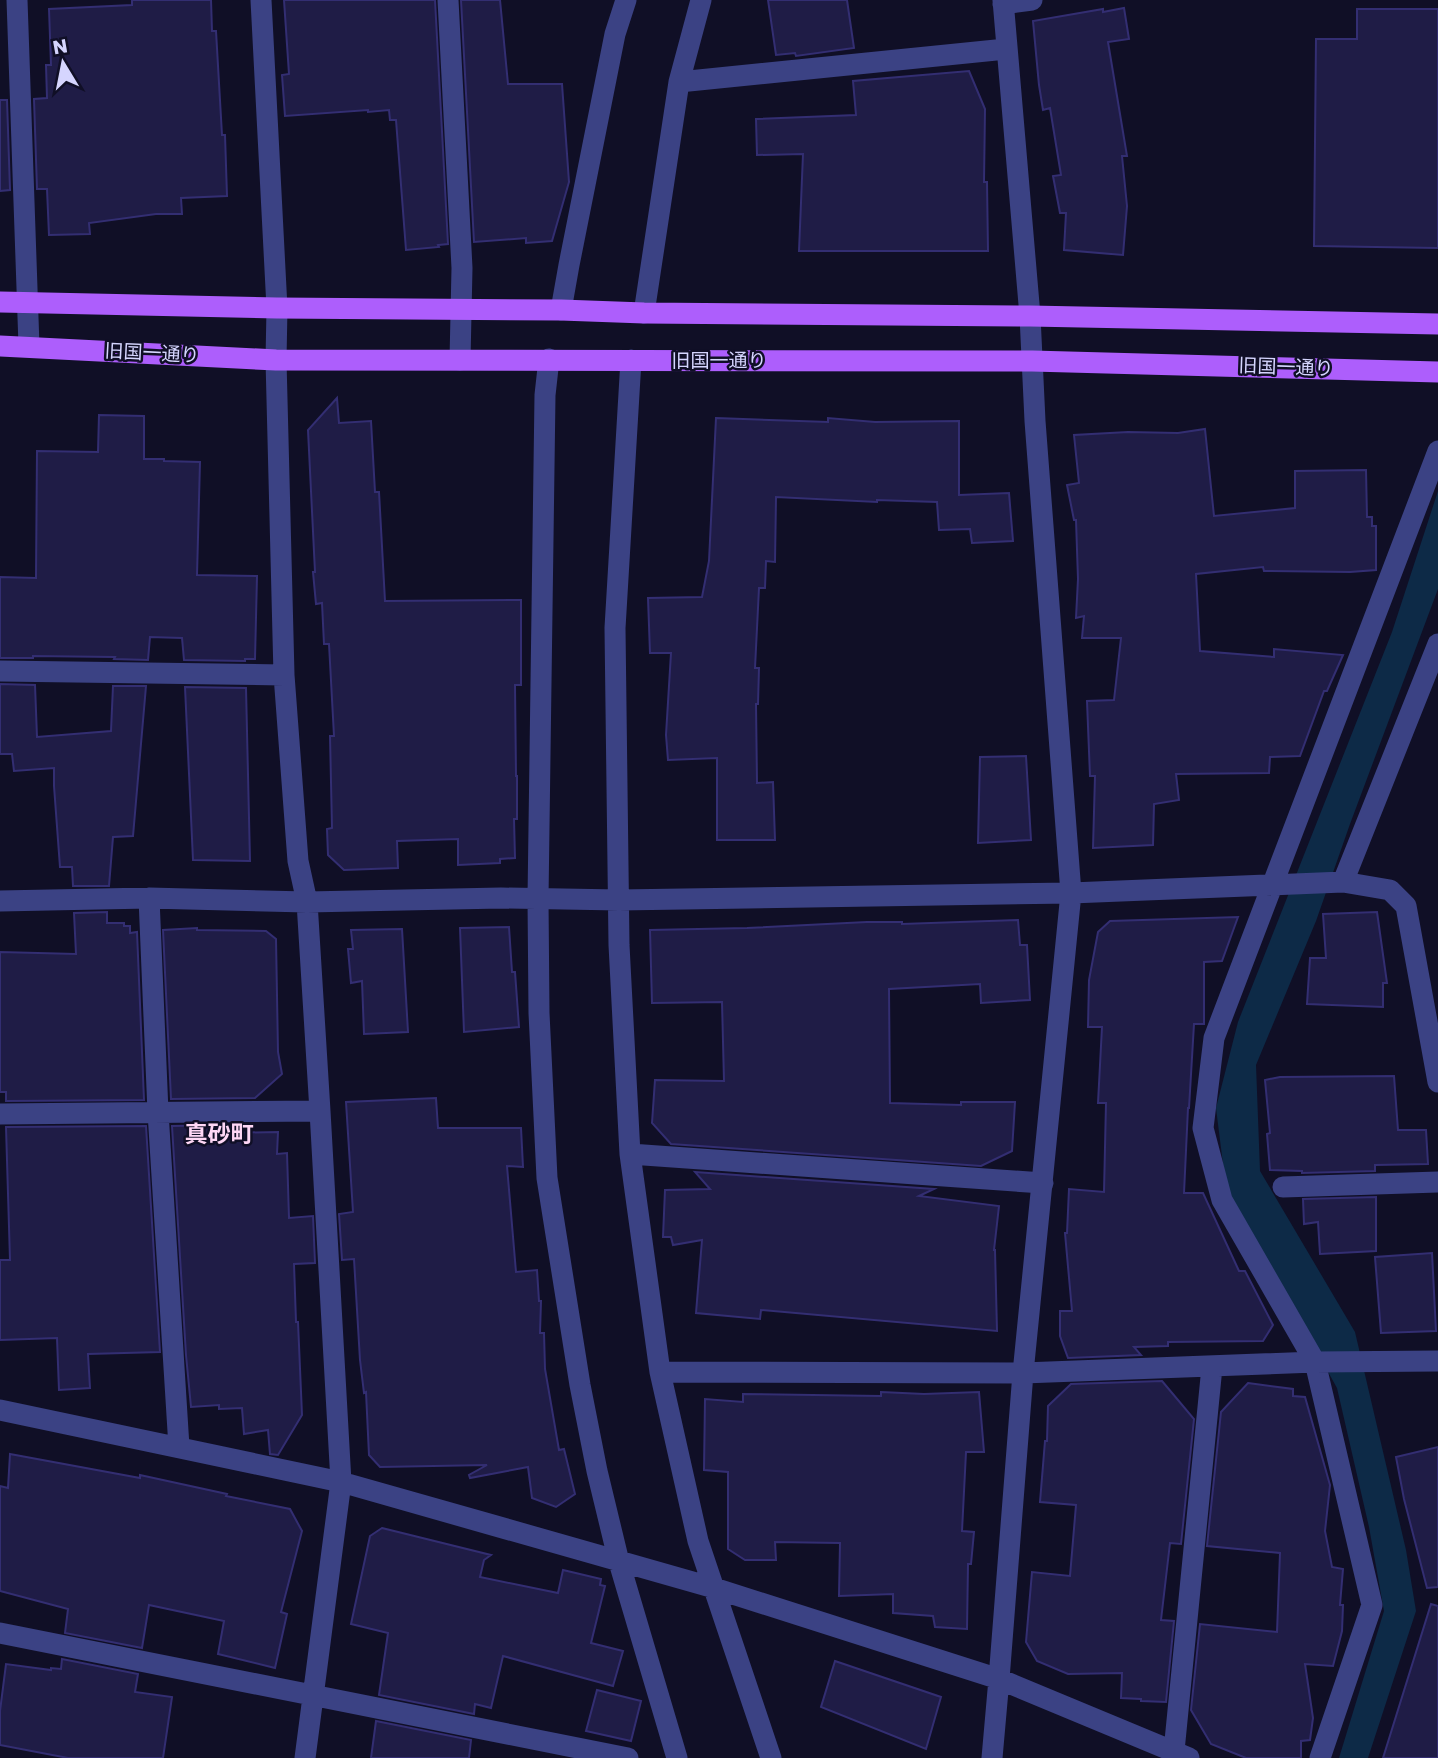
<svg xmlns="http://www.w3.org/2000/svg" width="1438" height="1758" font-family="Poppins,'Noto Sans JP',sans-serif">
  <rect width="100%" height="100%" fill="#100f26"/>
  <!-- water -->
  <path fill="#0d2a47" d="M 1438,491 L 1438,589 L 1350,824 L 1316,921 L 1256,1065 L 1260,1171 L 1355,1332 L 1406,1550 L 1416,1611 L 1368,1758 L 1339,1758 L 1384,1611 L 1369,1527 L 1337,1388 L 1226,1188 L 1216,1108 L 1238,1022 L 1392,632 Z"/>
  <!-- building -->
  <path fill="#1f1c46" stroke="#332e72" stroke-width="2" d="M 132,0 L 211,0 L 212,31 L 216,31 L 222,135 L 225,135 L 227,196 L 181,198 L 182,214 L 156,214 L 89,223 L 90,234 L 49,235 L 47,189 L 37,189 L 34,99 L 47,98 L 46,65 L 51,65 L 49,9 L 132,5 Z
    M 284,0 L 435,0 L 448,244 L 438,245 L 439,247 L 406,250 L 396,120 L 390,120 L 389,110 L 368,112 L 368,110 L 285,116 L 282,75 L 289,74 Z
    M 461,0 L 500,0 L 508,84 L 562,84 L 569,182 L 552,241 L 526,243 L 526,238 L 474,242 Z
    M 768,0 L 847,0 L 854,48 L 796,56 L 795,53 L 776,55 Z
    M 1124,8 L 1129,39 L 1108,42 L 1127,156 L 1122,156 L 1127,206 L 1123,255 L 1064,250 L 1066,213 L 1060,213 L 1053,176 L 1061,175 L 1050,108 L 1043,110 L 1039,85 L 1033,21 L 1103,9 L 1103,12 Z
    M 1357,9 L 1438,9 L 1438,248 L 1314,246 L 1316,39 L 1357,39 Z
    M 969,71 L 985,109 L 984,182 L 987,182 L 988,251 L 799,251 L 803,154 L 757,155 L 756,119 L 856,115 L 853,81 Z
    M 0,100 L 7,100 L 10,190 L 0,191 Z
    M 337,398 L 339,423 L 371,421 L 375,492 L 379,492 L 385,601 L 521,600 L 521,685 L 515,685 L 516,776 L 517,776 L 517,819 L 514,819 L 515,858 L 500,859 L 500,863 L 458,865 L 458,839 L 397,841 L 398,868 L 344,870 L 328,855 L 327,829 L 332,828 L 330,736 L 334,736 L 329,644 L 324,644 L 322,603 L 316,604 L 313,572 L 315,572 L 308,430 Z
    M 99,415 L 144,416 L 144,459 L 164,459 L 164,461 L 200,462 L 197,575 L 257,576 L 255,659 L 245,659 L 245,661 L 184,660 L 182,638 L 150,637 L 148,660 L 114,659 L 115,657 L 33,656 L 33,658 L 0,658 L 0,577 L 36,578 L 37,451 L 98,452 Z
    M 716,418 L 828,422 L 828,418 L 875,422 L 959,421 L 959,495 L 1009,493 L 1013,541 L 972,543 L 970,529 L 939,530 L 937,502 L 877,500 L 877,502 L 776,497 L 775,562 L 766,561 L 765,588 L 759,588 L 755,668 L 759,668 L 758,704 L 756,704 L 757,783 L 773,782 L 775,840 L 717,840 L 717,758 L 668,760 L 666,735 L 671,653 L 650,653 L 648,598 L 702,597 L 709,561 Z
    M 1205,429 L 1214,516 L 1295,508 L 1295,471 L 1366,470 L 1367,517 L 1372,517 L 1372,526 L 1376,526 L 1376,570 L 1350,572 L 1264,571 L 1263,567 L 1196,574 L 1200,651 L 1274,657 L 1274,649 L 1343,655 L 1327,691 L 1324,691 L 1300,756 L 1270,757 L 1269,773 L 1176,774 L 1179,800 L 1154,804 L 1153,845 L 1093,848 L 1095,776 L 1090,776 L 1087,701 L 1114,700 L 1121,638 L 1082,638 L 1084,616 L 1076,618 L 1078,579 L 1076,520 L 1074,520 L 1067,485 L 1079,483 L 1074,435 L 1128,432 L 1178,433 Z
    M 0,684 L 35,685 L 37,737 L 111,731 L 113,686 L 146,686 L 133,836 L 113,837 L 109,886 L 73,886 L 72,867 L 60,867 L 54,786 L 54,768 L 14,771 L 12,754 L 0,754 Z
    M 185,687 L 246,688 L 250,861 L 193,860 Z
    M 1026,756 L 1031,840 L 978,843 L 980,757 Z
    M 107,912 L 107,923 L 124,923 L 124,926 L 130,926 L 130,933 L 137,932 L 144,1100 L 6,1101 L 6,1092 L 0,1092 L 0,952 L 76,954 L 74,913 Z
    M 1377,912 L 1387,983 L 1383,983 L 1383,1007 L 1307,1004 L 1310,958 L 1326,958 L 1323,914 Z
    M 1238,917 L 1222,961 L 1204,962 L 1204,1024 L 1194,1024 L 1189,1108 L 1188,1108 L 1184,1193 L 1203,1193 L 1239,1271 L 1245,1271 L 1273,1325 L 1263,1341 L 1168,1342 L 1168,1346 L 1134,1347 L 1141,1355 L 1068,1358 L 1060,1336 L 1060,1311 L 1072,1311 L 1065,1233 L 1067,1233 L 1069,1189 L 1104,1192 L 1106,1103 L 1098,1103 L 1102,1027 L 1088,1027 L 1089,980 L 1098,932 L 1110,921 Z
    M 1018,920 L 1020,945 L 1027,945 L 1030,1000 L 981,1003 L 980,984 L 889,989 L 890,1103 L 961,1105 L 961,1102 L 1015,1102 L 1012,1151 L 981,1166 L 671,1144 L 652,1123 L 655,1080 L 724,1081 L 722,1002 L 652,1003 L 650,930 L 747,928 L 867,922 L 902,922 L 902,924 Z
    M 509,927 L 512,972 L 515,972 L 519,1027 L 464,1032 L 460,928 Z
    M 197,928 L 197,930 L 266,931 L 276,939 L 278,1052 L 282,1074 L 255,1098 L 171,1099 L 163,930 Z
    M 402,929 L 408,1032 L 364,1034 L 362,981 L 351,983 L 348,949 L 353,949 L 351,930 Z
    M 1394,1076 L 1398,1130 L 1426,1130 L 1428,1164 L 1375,1165 L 1375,1171 L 1302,1173 L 1302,1171 L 1270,1170 L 1267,1134 L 1270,1133 L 1265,1080 L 1280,1077 Z
    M 436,1098 L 438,1128 L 521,1128 L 523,1167 L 507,1166 L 516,1272 L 537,1270 L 539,1301 L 541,1301 L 540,1333 L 544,1333 L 545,1369 L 559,1450 L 564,1449 L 575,1494 L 556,1507 L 532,1498 L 528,1467 L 470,1478 L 469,1475 L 487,1465 L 380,1467 L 369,1455 L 366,1392 L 364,1393 L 360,1360 L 354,1259 L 342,1260 L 339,1214 L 353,1212 L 346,1102 Z
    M 225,1125 L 216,1133 L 278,1132 L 277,1154 L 287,1153 L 289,1218 L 313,1216 L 315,1263 L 294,1264 L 296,1322 L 298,1322 L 302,1415 L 278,1455 L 270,1454 L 268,1430 L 244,1434 L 242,1408 L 219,1409 L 219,1405 L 191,1407 L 186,1355 L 172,1126 Z
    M 146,1126 L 160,1352 L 88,1354 L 90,1388 L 59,1390 L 57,1338 L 0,1340 L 0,1260 L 10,1260 L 6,1127 Z
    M 695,1172 L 934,1189 L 919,1196 L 999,1206 L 994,1250 L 995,1250 L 997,1331 L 761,1310 L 760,1319 L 696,1313 L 702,1240 L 673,1245 L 671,1237 L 663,1237 L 665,1190 L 710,1189 Z
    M 1376,1197 L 1376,1251 L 1320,1254 L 1318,1222 L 1304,1224 L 1303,1199 Z
    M 1432,1253 L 1436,1331 L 1381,1333 L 1375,1257 Z
    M 1162,1381 L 1194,1419 L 1181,1544 L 1170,1543 L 1161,1620 L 1174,1621 L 1166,1702 L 1141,1701 L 1141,1699 L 1121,1698 L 1122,1673 L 1068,1674 L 1037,1661 L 1026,1642 L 1032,1572 L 1070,1576 L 1076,1505 L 1040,1502 L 1045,1441 L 1047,1441 L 1048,1406 L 1071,1384 Z
    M 1248,1383 L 1293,1389 L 1293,1396 L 1305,1397 L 1330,1485 L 1325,1531 L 1332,1567 L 1343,1569 L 1340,1605 L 1343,1605 L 1342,1631 L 1333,1666 L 1305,1664 L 1313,1718 L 1310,1740 L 1301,1741 L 1301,1758 L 1246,1758 L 1211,1744 L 1191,1710 L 1200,1624 L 1277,1632 L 1280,1553 L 1207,1546 L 1221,1412 Z
    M 881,1392 L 924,1394 L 979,1392 L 984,1452 L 966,1452 L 962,1531 L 974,1532 L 971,1564 L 968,1564 L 967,1629 L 935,1627 L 933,1616 L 893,1613 L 893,1594 L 839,1596 L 840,1543 L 775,1542 L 776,1560 L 745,1560 L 728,1549 L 728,1472 L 704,1470 L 705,1399 L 743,1402 L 743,1394 L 881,1396 Z
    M 1438,1447 L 1438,1587 L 1427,1588 L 1404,1499 L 1396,1457 Z
    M 10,1454 L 140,1478 L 140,1475 L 227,1494 L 226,1496 L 290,1509 L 302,1531 L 281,1612 L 287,1614 L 275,1668 L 218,1654 L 224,1621 L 149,1605 L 142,1648 L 65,1633 L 68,1609 L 0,1591 L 0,1486 L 8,1488 Z
    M 382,1528 L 491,1555 L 484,1560 L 480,1577 L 558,1593 L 563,1570 L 601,1579 L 600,1585 L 605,1586 L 591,1643 L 623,1651 L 613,1686 L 503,1656 L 491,1708 L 475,1704 L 474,1714 L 379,1695 L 388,1633 L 351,1624 L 370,1536 Z
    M 1431,1604 L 1438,1606 L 1438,1758 L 1383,1758 Z
    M 62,1659 L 138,1674 L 135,1692 L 172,1697 L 163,1758 L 68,1758 L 0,1745 L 0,1711 L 6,1664 L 51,1670 L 51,1668 L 61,1669 Z
    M 835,1661 L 941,1697 L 926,1749 L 821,1707 Z
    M 597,1690 L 641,1701 L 631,1741 L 586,1731 Z
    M 376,1721 L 471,1740 L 469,1758 L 371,1758 Z"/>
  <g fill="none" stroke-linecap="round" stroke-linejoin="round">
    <!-- minor -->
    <path stroke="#3b4284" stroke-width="21" d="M 17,0 L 29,346
      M 261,0 L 277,308 L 276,360 L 284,675 L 298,861 L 307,902 L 320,1111 L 341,1482 L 305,1758
      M 448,0 L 462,268 L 460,360
      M 1003,4 L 1032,0
      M 679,82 L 1006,49
      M 561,310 L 569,265 L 615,34 L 626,0
      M 644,313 L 679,82 L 701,0
      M 549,359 L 545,395 L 538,899 L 539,1013 L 547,1178 L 580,1385 L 597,1471 L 619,1562 L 677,1758
      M 631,360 L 615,628 L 619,945 L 630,1154 L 660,1372 L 698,1541 L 771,1758
      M 0,671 L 284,675
      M 1343,882 L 1438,644
      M 149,898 L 158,1112 L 179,1447
      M 0,901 L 149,898 L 307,902 L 501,898 L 619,900 L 1071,893 L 1343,882 L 1390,890 L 1406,906 L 1438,1082
      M 0,1114 L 320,1111
      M 630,1154 L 1043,1183
      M 1283,1187 L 1438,1182
      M 660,1372 L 1023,1373 L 1315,1362 L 1438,1361
      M 0,1410 L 341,1482 L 714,1588 L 999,1679 L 1189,1758
      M 0,1633 L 628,1758
      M 1174,1751 L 1212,1367
      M 992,1758 L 999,1679 L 1023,1373 L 1071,893 L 1035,421 L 1030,316 L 1003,0
      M 1320,1758 L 1372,1605 L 1315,1362 L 1222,1200 L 1203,1128 L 1214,1038 L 1438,451"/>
    <!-- major -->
    <path stroke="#ad5efc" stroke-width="21" d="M 0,302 L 277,308 L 561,310 L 644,313 L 1030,316 L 1438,324
      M 0,346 L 276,360 L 1032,361 L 1438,372"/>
  </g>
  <g text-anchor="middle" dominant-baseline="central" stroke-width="5" stroke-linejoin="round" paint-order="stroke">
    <!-- street labels -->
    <g font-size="19" fill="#d5d5fe" stroke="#100f26">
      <text transform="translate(152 353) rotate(3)">旧国一通り</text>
      <text x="719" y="360">旧国一通り</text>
      <text transform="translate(1286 367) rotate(2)">旧国一通り</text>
    </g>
    <!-- quarter labels -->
    <g font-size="23" font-weight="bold" fill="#fed7f5" stroke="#100f26">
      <text x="219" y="1134">真砂町</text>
    </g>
  </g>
  <!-- north arrow -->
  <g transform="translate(63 63) rotate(350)" stroke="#100f26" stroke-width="5" paint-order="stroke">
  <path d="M0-5L12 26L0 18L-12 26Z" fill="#d5d5fe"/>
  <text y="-10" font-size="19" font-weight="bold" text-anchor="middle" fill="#d5d5fe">N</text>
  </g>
</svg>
